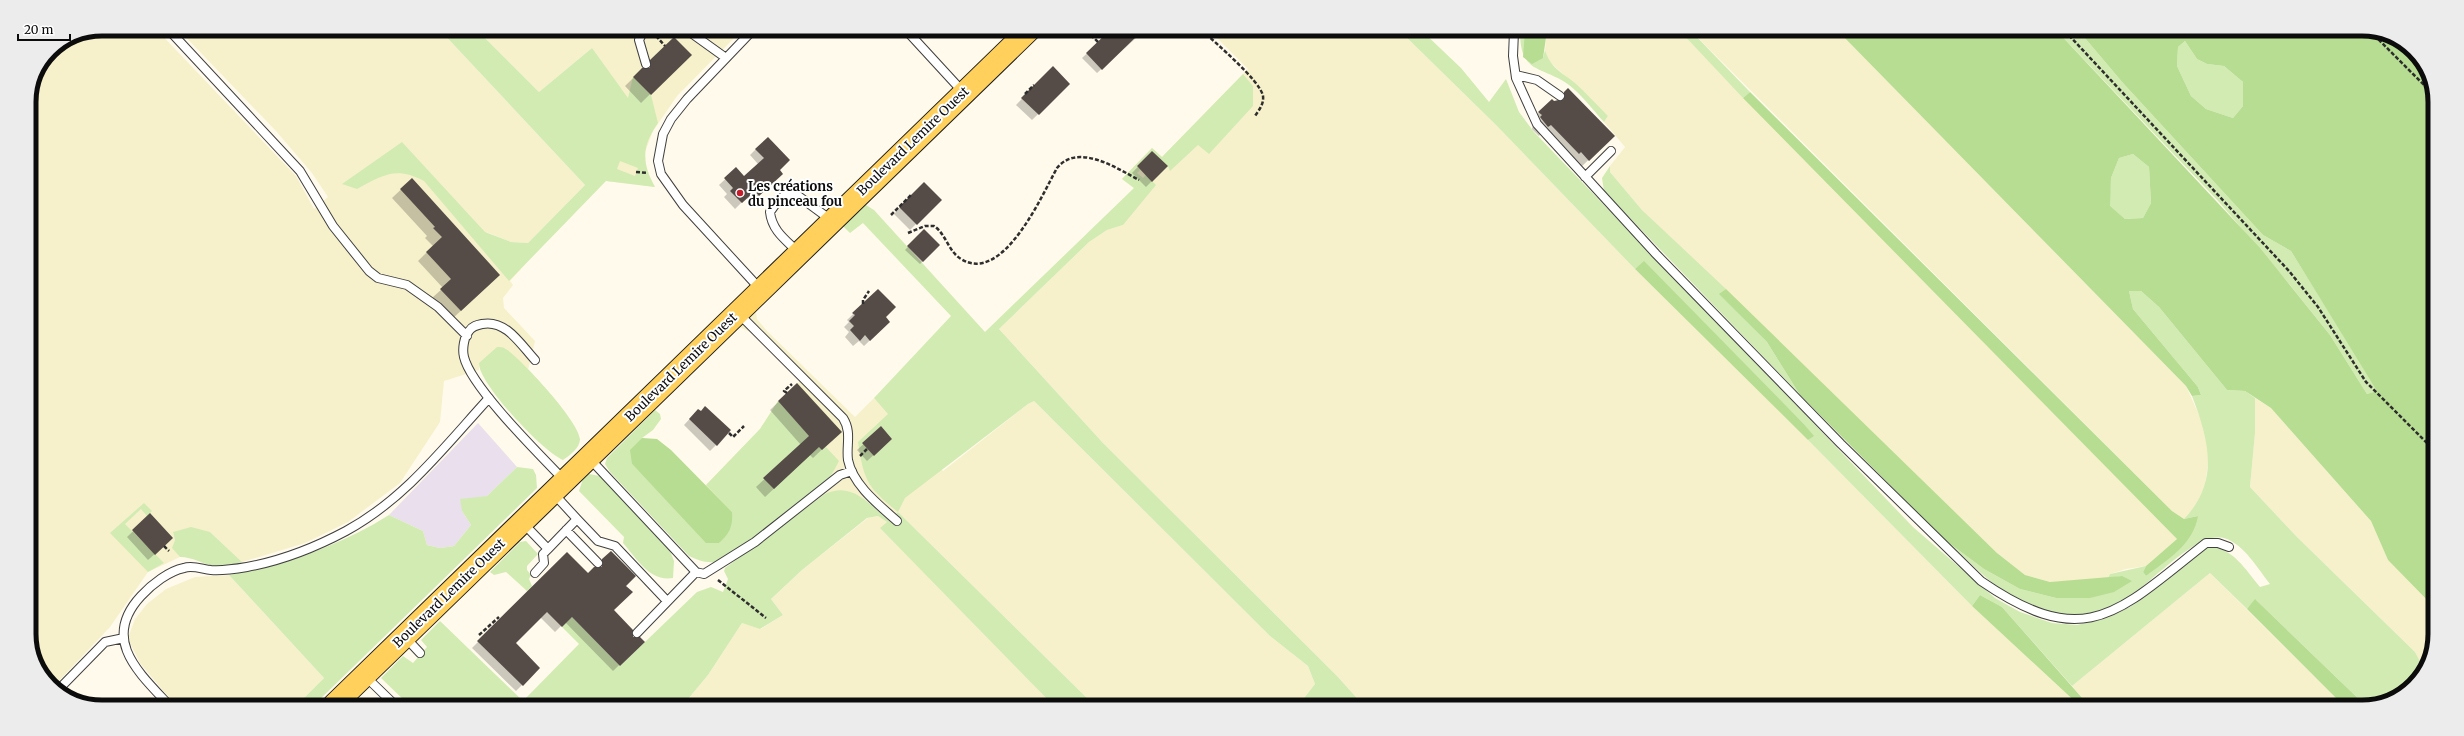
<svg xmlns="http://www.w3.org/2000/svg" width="2464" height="736" font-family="Merriweather,serif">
  <rect width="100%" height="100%" fill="#fffaeb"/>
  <!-- industrial -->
  <path fill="#eadfec" d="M 478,423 L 517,467 L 487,496 L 472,500 L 462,511 L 471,525 L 454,546 L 440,548 L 427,545 L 423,531 L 389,515 Z"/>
  <!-- farmland -->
  <path fill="#f6f1ca" d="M 102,29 L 156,29 L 296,176 L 314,209 L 328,197 L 312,173 L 276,131 L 178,29 L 439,29 L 585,185 L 528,243 L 511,242 L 486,232 L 521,269 L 510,281 L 513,285 L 503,298 L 504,308 L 535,341 L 528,370 L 505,348 L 479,363 L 479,370 L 444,381 L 440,422 L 400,483 L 348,522 L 305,543 L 242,562 L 210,532 L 173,532 L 175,540 L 173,548 L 180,557 L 148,572 L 110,627 L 57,683 L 39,663 L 29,639 L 29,584 L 34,579 L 29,573 L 29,102 L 35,74 L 51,50 L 75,35 Z
    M 476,29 L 742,30 L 677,96 L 653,131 L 645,152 L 646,170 L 655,187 L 606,181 L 592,48 L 539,92 Z
    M 1209,30 L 1399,30 L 1495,124 L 1635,269 L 1808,440 L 1972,606 L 2081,707 L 1364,706 L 1337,676 L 1103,443 L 999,329 L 1089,242 L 1107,230 L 1123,225 L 1134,188 L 1122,179 L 1152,148 L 1162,157 L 1248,69 Z
    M 1547,31 L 1680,31 L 2177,539 L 2146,566 L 2126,569 L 2110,574 L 2108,578 L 2074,581 L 2050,582 L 2025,575 L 1997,553 L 1642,210 L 1610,172 L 1610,166 L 1625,147 L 1604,122 L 1608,116 L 1548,60 L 1545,50 Z
    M 1691,31 L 1838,31 L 2186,386 L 2204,426 L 2209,454 L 2205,487 L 2195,509 L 2184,519 L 2172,511 Z
    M 756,312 L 757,319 L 767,331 L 855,417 L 874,398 L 943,471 L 1028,404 L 1034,401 L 1270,636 L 1308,666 L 1315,684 L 1298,706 L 1095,706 L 898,512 L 889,520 L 866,500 L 825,494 L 747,553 L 729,534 L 706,485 L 760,429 L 778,401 L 800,381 L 750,332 L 739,327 Z
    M 2255,398 L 2271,408 L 2371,521 L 2388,560 L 2433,606 L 2433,652 L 2423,667 L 2415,652 L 2297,537 L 2250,487 L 2255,433 Z
    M 878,516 L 887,522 L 881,528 L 1054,706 L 683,705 L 708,675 L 742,623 L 761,629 L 783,615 L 771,599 L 802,570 L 868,518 Z
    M 2210,573 L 2345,707 L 2090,707 L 2072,686 Z
    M 229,575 L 324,678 L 297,705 L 175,705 L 140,663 L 130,643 L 129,635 L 135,619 L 147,604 L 166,589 L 195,577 Z"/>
  <!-- green -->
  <path fill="#d2ebb3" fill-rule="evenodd" d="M 439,29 L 476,29 L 539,92 L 592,48 L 628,98 L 633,77 L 651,95 L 658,123 C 641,147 642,163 655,187 L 606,181 L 509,281 L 424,181 C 396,166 383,175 357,189 L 342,184 L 402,142 L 485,232 L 511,242 L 528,243 L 585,185 ZM 620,161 L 638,168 L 635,176 L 617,169 Z
    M 1399,30 L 1421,30 L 1461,68 L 1489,102 L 1506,79 L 1519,112 L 1534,132 L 1913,527 L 1995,598 L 2020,612 L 2052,623 L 2077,625 L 2103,619 L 2130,607 L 2209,546 C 2234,549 2245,569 2260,587 L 2270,584 C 2258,569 2244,544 2224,538 C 2197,530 2147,587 2124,601 C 2099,616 2061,619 2033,608 C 1999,594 1972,564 1945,540 L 1984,569 L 2020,589 L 2056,598 L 2090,598 L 2122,576 L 2108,578 L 2110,574 L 2146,566 L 2143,572 L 2146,576 L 2198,516 L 2184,519 C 2220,482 2209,440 2192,396 L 2201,395 L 2198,387 L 2133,309 L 2129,291 L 2141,291 L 2159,307 L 2227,390 L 2245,391 L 2255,398 L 2255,433 L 2250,487 L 2297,537 L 2415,652 L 2423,667 L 2406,692 L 2366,706 L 2256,600 L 2247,609 L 2210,573 L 2072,686 L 2002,607 L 1980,595 L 1972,606 L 1808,440 L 1813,436 L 1803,423 L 1644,262 L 1635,269 L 1495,124 Z
    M 1520,31 L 1525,31 L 1543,58 L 1545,50 C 1550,67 1561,72 1575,83 C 1586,93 1597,105 1608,116 L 1604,122 C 1593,110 1582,95 1569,85 C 1541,65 1520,75 1520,31 Z
    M 1680,31 L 1691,31 L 1750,92 L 1743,98 Z
    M 2057,31 L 2079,31 L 2123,83 L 2263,235 L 2291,251 L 2378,391 L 2367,394 L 2330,335 L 2290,285 L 2219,202 Z
    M 2185,41 L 2197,59 L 2207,64 L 2224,66 L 2243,82 L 2243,106 L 2233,118 L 2206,109 L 2191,96 L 2177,66 L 2178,47 Z
    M 1243,74 L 1253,86 L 1253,106 L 1209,154 L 1198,145 L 1170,171 L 1168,166 L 1152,151 L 1137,166 L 1140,170 L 1137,173 L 1143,178 L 1146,175 L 1156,185 L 1123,225 L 1107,230 L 1089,242 L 999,329 L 1103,443 L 1337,676 L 1364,706 L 1346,706 L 1331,698 L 1322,706 L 1298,706 L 1315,684 L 1308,666 L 1270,636 L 1034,401 L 1028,404 L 905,498 L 898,512 L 1095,706 L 1054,706 L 880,528 L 887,522 L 878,516 L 867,518 L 802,570 L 771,599 L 783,615 L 760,629 L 742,623 L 708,675 L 683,705 L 409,705 L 381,678 L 403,656 L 413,663 L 427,647 L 421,640 L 440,621 L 523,701 L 579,644 L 562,627 L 572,617 L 620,666 L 697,592 L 711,587 L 723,592 L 728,579 L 724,571 L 725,568 L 825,494 C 853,481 869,505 889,520 L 898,512 C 867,487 864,481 858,442 L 888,414 L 874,398 L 951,316 L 863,223 L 850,233 L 843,226 L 866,205 L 874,210 L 985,332 L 1134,188 L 1122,179 L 1152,148 L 1162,157 ZM 881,426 L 892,439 L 874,456 L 862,443 Z
    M 2133,154 L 2149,167 L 2151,203 L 2143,218 L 2125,219 L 2109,206 L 2111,178 L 2119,158 Z
    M 1610,166 L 1610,172 L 1642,210 L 1726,289 L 1720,294 L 1767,342 L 1800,395 L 1604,191 L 1602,178 Z
    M 497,347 C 500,347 503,347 506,349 C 522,360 578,420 580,439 C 580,448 570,455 563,460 C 544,453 478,383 479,363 Z
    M 778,401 L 822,450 L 826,447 L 839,461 C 836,467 832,474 828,479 C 816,494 731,560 715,562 C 705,563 698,560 689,556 L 610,472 L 605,464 L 607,458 L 655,410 L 660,414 L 661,419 L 653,430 L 642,438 L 632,464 L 707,543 L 719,543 L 732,512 L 706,485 L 760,429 Z
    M 517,467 L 533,469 L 536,475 L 537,488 L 314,705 L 297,705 L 324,678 L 229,575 C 284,565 342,545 389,515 L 423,531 L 427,545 L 440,548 L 454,546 L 471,525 L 462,511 L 460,499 L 487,496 Z
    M 589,474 L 600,476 L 670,551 L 674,561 L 673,578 C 650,582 637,559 623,543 L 624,537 L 579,491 L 583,479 Z
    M 144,503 L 152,511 L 147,516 L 141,509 L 125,524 L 164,563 L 148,572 L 110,533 Z
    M 191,527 L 210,532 L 242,562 C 233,564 223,568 214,566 C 202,564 193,557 180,557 L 172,548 L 175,540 L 173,532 Z
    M 526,541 L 538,554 L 527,566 L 527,570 L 531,575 L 529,579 L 532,586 L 527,591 L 506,572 L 494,575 L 490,572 L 520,542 Z"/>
  <!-- forest -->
  <path fill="#b6dd91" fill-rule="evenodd" d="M 1525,31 L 1547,31 L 1543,58 L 1532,64 L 1523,57 Z
    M 1838,31 L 2057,31 L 2260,248 L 2330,335 L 2367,394 L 2377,391 L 2291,251 L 2263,235 L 2123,83 L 2079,31 L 2380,31 L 2417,54 L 2435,97 L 2433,606 L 2388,560 L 2371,521 L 2271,408 L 2245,391 L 2227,390 L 2159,307 L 2141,291 L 2129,291 L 2133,309 L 2198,387 L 2201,395 L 2192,396 L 2186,386 ZM 2185,41 L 2197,59 L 2207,64 L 2224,66 L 2243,82 L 2243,106 L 2233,118 L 2206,109 L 2191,96 L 2177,66 L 2178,47 ZM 2133,154 L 2149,167 L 2151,203 L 2143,218 L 2125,219 L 2110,206 L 2111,178 L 2119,158 Z
    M 1750,92 L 2172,511 L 2184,519 L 2198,516 C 2193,545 2168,559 2146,576 L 2143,572 L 2146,566 L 2177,539 L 1743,98 Z
    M 1644,261 L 1803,423 L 1814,436 L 1808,440 L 1635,269 Z
    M 1726,289 L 1997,553 L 2025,575 L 2050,582 L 2122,576 L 2132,581 L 2114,592 L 2090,598 L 2056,598 L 2020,589 L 1984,569 L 1945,540 L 1800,395 L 1767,342 L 1719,294 Z
    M 642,438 L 657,439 L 671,450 L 732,512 C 733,526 730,533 719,543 L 706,543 L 632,464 L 630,450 Z
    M 1980,595 L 2002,607 L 2090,707 L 2081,707 L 1972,606 Z
    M 2255,599 L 2366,706 L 2345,707 L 2247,609 Z"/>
  <!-- shadow -->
  <path fill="#0003" d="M 1112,30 L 1145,30 L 1097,73 L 1082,58 Z
    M 674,38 L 690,55 L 641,103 L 625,86 Z
    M 1053,67 L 1069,84 L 1032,120 L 1016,105 Z
    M 1568,89 L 1604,145 L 1579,169 L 1541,133 L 1539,136 L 1532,129 L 1533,125 L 1530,121 L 1552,100 L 1555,102 Z
    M 756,149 L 779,170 L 776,179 L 753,201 L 748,196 L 735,209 L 724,197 L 727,194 L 719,185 L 736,169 L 744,178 L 758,164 L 750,155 Z
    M 1152,152 L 1167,166 L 1146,187 L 1132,173 Z
    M 411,180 L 490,284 L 452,319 L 432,298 L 443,288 L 418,261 L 433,246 L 425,238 L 427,236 L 392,198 Z
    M 924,184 L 940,200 L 910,230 L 894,214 Z
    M 924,230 L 939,245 L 920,264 L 905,250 Z
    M 878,290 L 885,317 L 889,322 L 864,346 L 859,341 L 853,346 L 845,337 L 849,332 L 844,327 L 849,322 L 847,320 Z
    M 797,384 L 832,440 L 813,458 L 810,455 L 765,497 L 756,487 L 801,445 L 770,410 Z
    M 698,410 L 716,445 L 710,451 L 684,425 Z
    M 881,428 L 885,445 L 867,461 L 857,450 Z
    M 150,515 L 166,544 L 148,560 L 127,537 Z
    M 611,552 L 625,586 L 613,611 L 632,638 L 643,642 L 613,671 L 565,622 L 555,632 L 540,617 L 514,643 L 539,668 L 516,691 L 472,648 L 567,553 L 588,575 Z"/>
  <!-- building -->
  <path fill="#554c48" d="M 1110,30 L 1143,30 L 1102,70 L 1086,53 Z
    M 674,37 L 692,55 L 651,95 L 633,77 L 642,68 L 650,68 L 650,60 Z
    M 1053,66 L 1070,84 L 1039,115 L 1021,98 Z
    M 1568,88 L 1615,136 L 1589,161 L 1581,152 L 1579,154 L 1551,125 L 1548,127 L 1540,117 L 1542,115 L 1538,112 L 1552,99 L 1554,101 L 1564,99 L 1564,92 Z
    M 768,137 L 790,160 L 780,170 L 783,174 L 759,196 L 755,191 L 742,203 L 730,191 L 733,188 L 724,178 L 736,167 L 744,176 L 764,158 L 755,149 Z
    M 1152,151 L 1168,166 L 1152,182 L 1137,166 Z
    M 412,178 L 500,275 L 461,311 L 440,289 L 451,279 L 426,252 L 442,237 L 433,228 L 435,227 L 400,189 Z
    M 924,182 L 942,200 L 917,225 L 899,207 Z
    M 924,229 L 940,245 L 923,262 L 907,246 Z
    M 878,289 L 896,307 L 886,317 L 890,322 L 870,341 L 865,335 L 860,341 L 850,330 L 854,326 L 849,321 L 855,315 L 852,313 Z
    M 797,383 L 842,432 L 822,450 L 819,447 L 774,489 L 763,478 L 809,436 L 778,401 Z
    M 705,406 L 731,430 L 717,446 L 689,419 L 698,409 L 701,411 Z
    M 881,426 L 892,439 L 874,456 L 862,443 Z
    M 150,513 L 173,538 L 155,555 L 132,530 Z
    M 611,551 L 636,576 L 626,586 L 633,592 L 614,610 L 633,630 L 633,637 L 640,637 L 645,642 L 620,666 L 572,617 L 562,627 L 547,612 L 516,643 L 540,668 L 523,686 L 477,641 L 567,552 L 588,573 L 594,567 L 602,567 L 602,559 Z"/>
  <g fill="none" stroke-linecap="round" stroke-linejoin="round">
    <!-- lane casing -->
    <g stroke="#3f3f3f" stroke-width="10">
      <path id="lane" d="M 168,29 L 300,171 L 333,226 L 369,271 L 378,278 L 407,285 L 438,307 L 467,336
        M 644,30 L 639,40 L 646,64
        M 687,30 L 726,58
        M 753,30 L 687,99 L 671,119 L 663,134 L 658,161 L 661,174 L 683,205 L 761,290
        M 906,30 L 963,92
        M 1514,31 L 1513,56 L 1516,78 L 1537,124 L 1656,254 L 1841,444 L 1981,581 C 2087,654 2119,611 2206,543 L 2218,543 L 2229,547
        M 1516,75 L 1537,80 L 1560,96
        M 1585,177 L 1611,151
        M 799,253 C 786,240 772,231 770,212 C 777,202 784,190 797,195 L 831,220
        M 738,313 L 843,418 C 852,432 846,445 848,460 C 853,485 879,505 897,521
        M 535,360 C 521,345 506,319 482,324 C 477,325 472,326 469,331 C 464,337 462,349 464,357 C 471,387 540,455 564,480
        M 589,458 L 696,572 L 637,633
        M 577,519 L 598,541 L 615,546 L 667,601
        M 523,523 L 548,549 L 577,519 L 554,494
        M 566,530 L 598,563
        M 696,572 L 704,574 L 755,542 L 840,475 L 852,471
        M 535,573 L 544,563 L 543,554 L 548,549
        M 405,637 L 420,653
        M 365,676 L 395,705
        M 59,689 L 105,642 L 124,638
        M 169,705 C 138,672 101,639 141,596 C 152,584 169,571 184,568 C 192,565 202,569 211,570 C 223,571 235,569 247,567 C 280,561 316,547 346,531 C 405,499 445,446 489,398"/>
    </g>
    <!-- primary casing -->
    <g stroke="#1d1d1d" stroke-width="24">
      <path id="primary" d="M 334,705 L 1029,30"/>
    </g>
    <!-- path -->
    <path stroke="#2e2e2e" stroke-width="2.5" stroke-dasharray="4 2" stroke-linecap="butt" d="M 1202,30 C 1215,43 1260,80 1263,96 C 1264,104 1259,110 1255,116
      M 2065,31 L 2289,271 L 2318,307 L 2366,382 L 2433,449
      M 2370,31 L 2433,94
      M 656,36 L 665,46
      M 1098,42 L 1093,37 L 1100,30
      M 1025,94 L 1034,85
      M 636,172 L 648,173
      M 748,198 L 761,206
      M 891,215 L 911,195
      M 908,233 L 925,226 L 934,226 C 946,234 948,251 961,259 C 1003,285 1042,195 1057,168 C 1078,142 1118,169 1139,180
      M 863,304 L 863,300 L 869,291
      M 787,393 L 784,391 L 792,384
      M 729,433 L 733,437 L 744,426
      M 860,456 L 867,449
      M 164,546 L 169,551
      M 718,580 L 766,618
      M 479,635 L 499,617"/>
    <!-- lane -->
    <use href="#lane" stroke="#fff" stroke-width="8"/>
    <!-- primary -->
    <use href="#primary" stroke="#ffd05b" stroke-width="22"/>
  </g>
  <!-- markers -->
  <circle fill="#c41d2c" stroke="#fff" stroke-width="1.5" cx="740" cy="193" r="4"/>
  <g text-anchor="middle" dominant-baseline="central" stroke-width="4" stroke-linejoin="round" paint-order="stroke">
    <!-- street labels -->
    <g font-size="13" fill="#0c0c0c" stroke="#fff">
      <text transform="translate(913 141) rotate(-44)">Boulevard Lemire Ouest</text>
      <text transform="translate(681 367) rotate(-44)">Boulevard Lemire Ouest</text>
      <text transform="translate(449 593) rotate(-44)">Boulevard Lemire Ouest</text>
    </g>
    <!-- poi labels -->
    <g font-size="13" font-weight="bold" fill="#0c0c0c" stroke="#fff" text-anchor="start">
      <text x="748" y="186">Les créations<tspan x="748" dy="15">du pinceau fou</tspan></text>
    </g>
  </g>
  <!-- crop -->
  <path d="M0 0H2464V736H0ZM102 36H2362A66 66 0 0 1 2428 102V634A66 66 0 0 1 2362 700H102A66 66 0 0 1 36 634V102A66 66 0 0 1 102 36Z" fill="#ececec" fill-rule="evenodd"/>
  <path fill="none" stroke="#0c0c0c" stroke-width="5" d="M102 36H2362A66 66 0 0 1 2428 102V634A66 66 0 0 1 2362 700H102A66 66 0 0 1 36 634V102A66 66 0 0 1 102 36Z"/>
  <!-- scale -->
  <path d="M18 34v6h52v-6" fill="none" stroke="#0c0c0c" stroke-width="2"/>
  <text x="24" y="34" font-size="12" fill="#0c0c0c" stroke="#ffffff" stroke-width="3" paint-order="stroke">20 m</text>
</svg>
